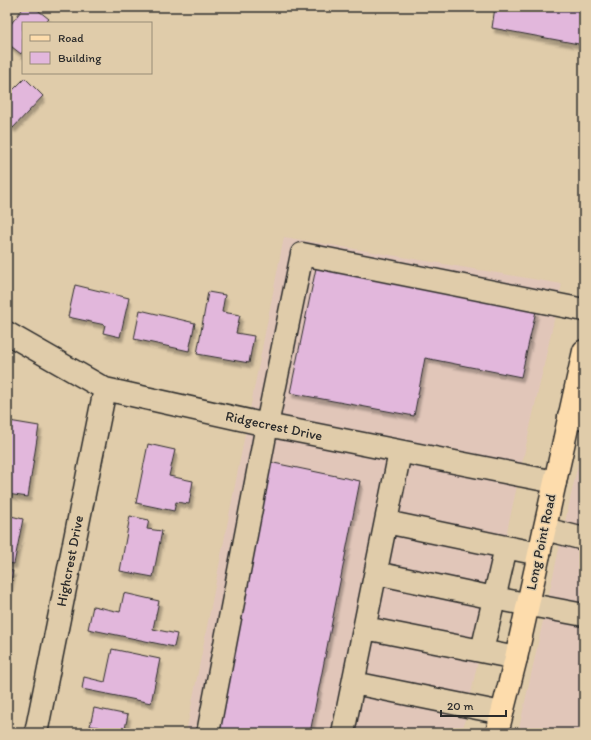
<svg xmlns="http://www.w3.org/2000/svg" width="591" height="740" font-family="Itim,sans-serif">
  <defs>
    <filter id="shadow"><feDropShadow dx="2.5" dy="4.5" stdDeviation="1" flood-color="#0004"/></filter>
  </defs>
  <rect width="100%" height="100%" fill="#e0ccaa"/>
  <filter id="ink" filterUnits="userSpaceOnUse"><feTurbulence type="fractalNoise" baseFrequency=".025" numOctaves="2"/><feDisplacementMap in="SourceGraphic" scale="8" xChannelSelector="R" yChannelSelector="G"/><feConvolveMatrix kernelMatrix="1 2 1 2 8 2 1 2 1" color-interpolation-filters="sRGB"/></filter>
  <g filter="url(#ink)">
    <!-- built -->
    <path fill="#e1c6b9" d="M 284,237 L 562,284 L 462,733 L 186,733 Z
      M 584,437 L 584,733 L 518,733 Z"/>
    <!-- building -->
    <path fill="#e2b7dc" stroke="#2b2b2b" filter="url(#shadow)" d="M 24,7 L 34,7 L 49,19 L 45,23 L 23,23 L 23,51 L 21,54 L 7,43 L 7,29 Z
      M 495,7 L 584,7 L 584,45 L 492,28 Z
      M 25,78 L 43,96 L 13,128 L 7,122 L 7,96 Z
      M 316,268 L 536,311 L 521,377 L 425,358 L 414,416 L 290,393 Z
      M 75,285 L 129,298 L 120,337 L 103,333 L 105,325 L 68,317 Z
      M 208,292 L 225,295 L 222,312 L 240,315 L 236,333 L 254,336 L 249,363 L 197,354 Z
      M 140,310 L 195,323 L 189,351 L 134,339 Z
      M 9,421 L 39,426 L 28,497 L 7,494 L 7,432 Z
      M 148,444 L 175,450 L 169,476 L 193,481 L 189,504 L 176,502 L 174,511 L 136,503 Z
      M 269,462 L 360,481 L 310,733 L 215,733 Z
      M 7,515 L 23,519 L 14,564 L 7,563 Z
      M 130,516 L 149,520 L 147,529 L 162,531 L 153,577 L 120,571 Z
      M 7,570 L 13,571 L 7,598 Z
      M 124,593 L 159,601 L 153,629 L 177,634 L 174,647 L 88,629 L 93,606 L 120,612 Z
      M 112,649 L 160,659 L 151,703 L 82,689 L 84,677 L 105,682 Z
      M 94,708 L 128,715 L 124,733 L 97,733 L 99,727 L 90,726 Z"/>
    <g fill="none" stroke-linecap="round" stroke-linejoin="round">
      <!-- minor casing -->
      <g stroke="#2b2b2b" stroke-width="25">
        <path id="minor" d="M 7,333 L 105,389 L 267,425 L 555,482
          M 569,416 L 584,419
          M 386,522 L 539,554
          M 545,529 L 584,539
          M 376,573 L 494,598 L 584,615
          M 365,628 L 516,658
          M 482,651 L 506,547
          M 354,683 L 502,713
          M 36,733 L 105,389
          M 208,733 L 267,425 L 302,254 L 584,310
          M 343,733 L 400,452"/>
      </g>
      <!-- major casing -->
      <g stroke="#2b2b2b" stroke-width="25">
        <path id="major" d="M 497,733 L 516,658 L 584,351"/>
      </g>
      <!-- minor -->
      <use href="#minor" stroke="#e0ccaa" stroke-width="22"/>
      <!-- major -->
      <use href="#major" stroke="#fddcac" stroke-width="22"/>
    </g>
  </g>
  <g text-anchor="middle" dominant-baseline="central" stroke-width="3" stroke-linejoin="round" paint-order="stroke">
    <!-- street labels -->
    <g font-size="14" fill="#2b2b2b" stroke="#e0ccaa">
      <text transform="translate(274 426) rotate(12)">Ridgecrest Drive</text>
      <text transform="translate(541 542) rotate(-78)">Long Point Road</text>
      <text transform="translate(70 561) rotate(-79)">Highcrest Drive</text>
    </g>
  </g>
  <!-- margin -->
  <rect width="591" height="740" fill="none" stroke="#e0ccaa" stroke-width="24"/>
  <rect x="12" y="12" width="567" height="716" fill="none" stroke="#2b2b2b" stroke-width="1.5" filter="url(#ink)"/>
  <!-- legend -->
  <rect x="22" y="22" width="130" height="52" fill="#e0ccaa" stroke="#988c77"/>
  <rect x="30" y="35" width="20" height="6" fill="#fddcac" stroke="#988c77"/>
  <text x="58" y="42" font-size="12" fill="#2b2b2b">Road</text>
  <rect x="30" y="52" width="20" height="12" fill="#e2b7dc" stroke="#988c77"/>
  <text x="58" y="62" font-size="12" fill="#2b2b2b">Building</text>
  <!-- scale -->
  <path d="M441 710v6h65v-6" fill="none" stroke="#2b2b2b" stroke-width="2"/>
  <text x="447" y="710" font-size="12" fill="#2b2b2b" stroke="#e0ccaa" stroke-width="3" paint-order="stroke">20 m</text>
</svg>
